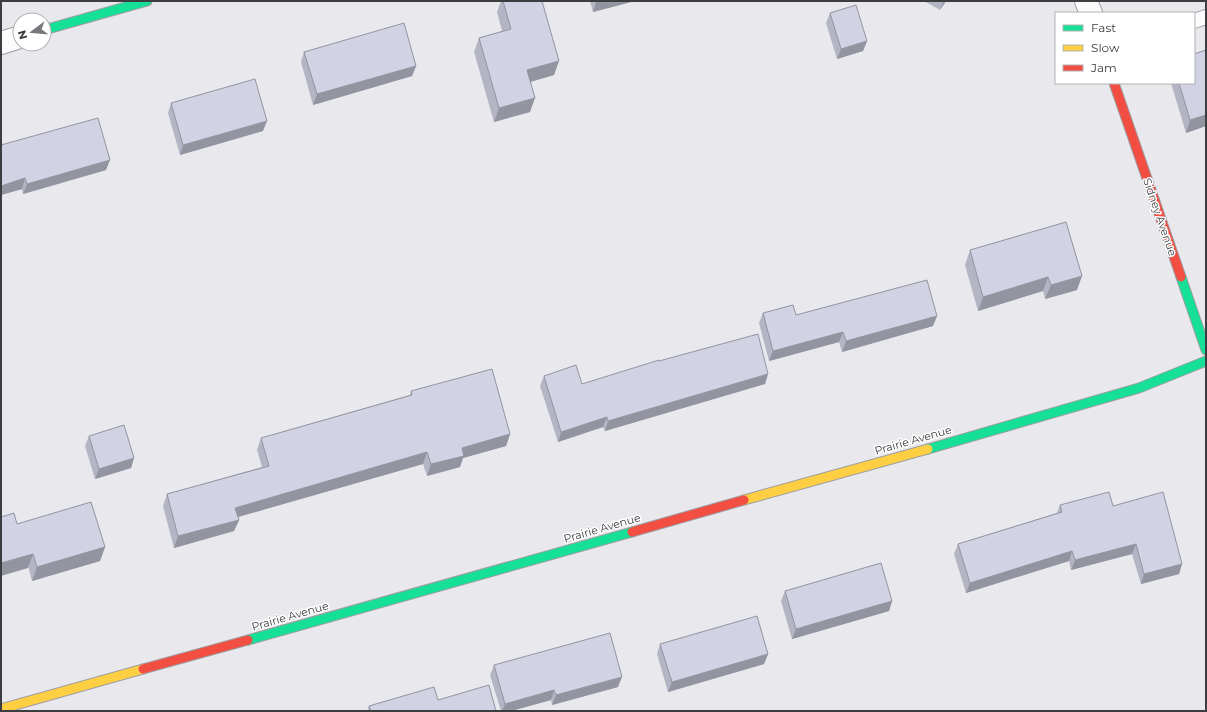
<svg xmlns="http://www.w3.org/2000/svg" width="1207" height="712" font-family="Montserrat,sans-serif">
  <rect width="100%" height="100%" fill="#e8e8ed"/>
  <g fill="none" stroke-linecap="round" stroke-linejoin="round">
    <!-- lane casing -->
    <g stroke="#9d9da1" stroke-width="16">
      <path id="lane" d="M 1194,21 L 1206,17"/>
    </g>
    <!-- street casing -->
    <g stroke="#9d9da1" stroke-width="24">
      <path id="street" d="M 1086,1 L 1091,13
        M 1,43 L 20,37"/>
    </g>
    <!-- fast casing -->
    <g stroke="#9d9da1" stroke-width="11">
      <path id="fast" d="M 44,30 L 147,1
        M 1181,277 L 1206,350
        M 928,449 L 1139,388 L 1206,361
        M 248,640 L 632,532"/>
    </g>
    <!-- slow casing -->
    <g stroke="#9d9da1" stroke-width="11">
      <path id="slow" d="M 744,500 L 928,449
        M 1,709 L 143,669"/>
    </g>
    <!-- jam casing -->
    <g stroke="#9d9da1" stroke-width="11">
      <path id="jam" d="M 1114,83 L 1181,277
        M 632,532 L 744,500
        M 143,669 L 248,640"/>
    </g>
    <!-- lane -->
    <use href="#lane" stroke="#fcfcfc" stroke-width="14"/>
    <!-- street -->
    <use href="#street" stroke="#fcfcfc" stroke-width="22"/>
    <!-- fast -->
    <use href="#fast" stroke="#16e098" stroke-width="9"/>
    <!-- slow -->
    <use href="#slow" stroke="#ffcf43" stroke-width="9"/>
    <!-- jam -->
    <use href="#jam" stroke="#f24e42" stroke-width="9"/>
  </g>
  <!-- wall -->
  <path fill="#b4b5c4" d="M 501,1 L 542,1 L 554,75 L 531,82 L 530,112 L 494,122 L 474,52 L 479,38 L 502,31 L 497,12 Z
    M 590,1 L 635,1 L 593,12 Z
    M 924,1 L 946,1 L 940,10 Z
    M 830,13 L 867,41 L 863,51 L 837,59 L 826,23 Z
    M 304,52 L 416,66 L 412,76 L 313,105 L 301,62 Z
    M 1171,83 L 1194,83 L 1206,126 L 1186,133 Z
    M 171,103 L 263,131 L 180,155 L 168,113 Z
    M 1,145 L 106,170 L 23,194 L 22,189 L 1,195 Z
    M 1066,222 L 1077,290 L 1045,299 L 1043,291 L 978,311 L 965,265 L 970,250 Z
    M 763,313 L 796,315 L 937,316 L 933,326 L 842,352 L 839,342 L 769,361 L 759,323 Z
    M 659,361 L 768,374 L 765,384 L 605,431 L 603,427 L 558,442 L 540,386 L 544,376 L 582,384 Z
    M 411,391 L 510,434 L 506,446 L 463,458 L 460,467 L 427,476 L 423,464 L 238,517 L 239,520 L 234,531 L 174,548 L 163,506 L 167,494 L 262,467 L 257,450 L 261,438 L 410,395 Z
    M 89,436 L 134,458 L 131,468 L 95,479 L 85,446 Z
    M 1060,505 L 1113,506 L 1182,564 L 1179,574 L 1141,584 L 1132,554 L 1071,570 L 1069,561 L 966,593 L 954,554 L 958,544 L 1057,513 Z
    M 17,524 L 105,547 L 100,561 L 32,581 Z
    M 785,591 L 892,601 L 889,611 L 792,639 L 781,601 Z
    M 660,644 L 768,654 L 764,664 L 668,692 L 657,654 Z
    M 494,665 L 618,687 L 552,705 L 551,700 L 511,711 L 501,711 L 490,675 Z
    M 438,700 L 496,711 L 367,711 L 369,706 Z"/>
  <!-- shaded-wall -->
  <path fill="#9294a0" d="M 601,1 L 635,1 L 593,12 L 596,2 Z
    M 944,1 L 946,1 L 940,10 Z
    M 867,41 L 863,51 L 837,59 L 841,49 Z
    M 559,61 L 554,75 L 522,84 L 527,70 Z
    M 416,66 L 412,76 L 313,105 L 317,94 Z
    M 535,98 L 530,112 L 494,122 L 499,108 Z
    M 1206,115 L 1206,126 L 1186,133 L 1190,120 Z
    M 267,121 L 263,131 L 180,155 L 183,145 Z
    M 110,160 L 106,170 L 23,194 L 27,184 Z
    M 25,178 L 22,189 L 1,195 L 1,186 Z
    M 1082,276 L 1077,290 L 1045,299 L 1051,285 Z
    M 1048,277 L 1043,291 L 978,311 L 983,297 Z
    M 937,316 L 933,326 L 842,352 L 846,341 Z
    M 843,332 L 839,342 L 769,361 L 773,351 Z
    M 768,374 L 765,384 L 605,431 L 608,421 Z
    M 607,417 L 603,427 L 558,442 L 561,432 Z
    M 510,434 L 506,446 L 463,458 L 460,467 L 427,476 L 431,464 L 462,448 Z
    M 427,452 L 423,464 L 231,519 L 235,508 Z
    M 134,458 L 131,468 L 95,479 L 99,469 Z
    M 239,520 L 234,531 L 174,548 L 178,536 Z
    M 1136,544 L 1132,554 L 1071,570 L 1075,560 Z
    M 105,547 L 100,561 L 32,581 L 37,567 Z
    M 1072,551 L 1069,561 L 966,593 L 970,583 Z
    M 33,554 L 28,568 L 1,576 L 1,563 Z
    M 1182,564 L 1179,574 L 1141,584 L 1144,574 Z
    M 892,601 L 889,611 L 792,639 L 796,629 Z
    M 768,654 L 764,664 L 668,692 L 672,682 Z
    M 622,677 L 618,687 L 552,705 L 556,695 Z
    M 554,690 L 551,700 L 511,711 L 502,711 L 505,704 Z"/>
  <!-- building -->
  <path fill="#d1d3e4" stroke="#9294a0" d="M 503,1 L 542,1 L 559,61 L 527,70 L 535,98 L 499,108 L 479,38 L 511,29 Z
    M 856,5 L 867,41 L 841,49 L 830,13 Z
    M 404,23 L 416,66 L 317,94 L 304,52 Z
    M 1206,50 L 1206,115 L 1190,120 L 1179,83 L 1194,83 L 1194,54 Z
    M 255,79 L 267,121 L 183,145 L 171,103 Z
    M 98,118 L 110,160 L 27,184 L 25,178 L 1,186 L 1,145 Z
    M 1066,222 L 1082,276 L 1051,285 L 1048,277 L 983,297 L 970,250 Z
    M 927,280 L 937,316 L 846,341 L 843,332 L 773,351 L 763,313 L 793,305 L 796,315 Z
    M 758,334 L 768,374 L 608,421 L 607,417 L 561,432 L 544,376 L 576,365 L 582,384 L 659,360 L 659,361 Z
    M 492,369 L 510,434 L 462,448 L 464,456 L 431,464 L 427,452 L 235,508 L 239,520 L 178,536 L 167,494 L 269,466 L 261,438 L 412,395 L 411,391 Z
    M 124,425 L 134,458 L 99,469 L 89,436 Z
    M 1109,492 L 1113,506 L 1163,492 L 1182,564 L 1144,574 L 1136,544 L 1075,560 L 1072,551 L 970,583 L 958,544 L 1062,512 L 1060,505 Z
    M 91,502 L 105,547 L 37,567 L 33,554 L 1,563 L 1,517 L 14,513 L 17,524 Z
    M 881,563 L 892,601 L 796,629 L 785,591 Z
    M 757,616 L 768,654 L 672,682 L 660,644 Z
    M 610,633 L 622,677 L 556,695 L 554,690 L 505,704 L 494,665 Z
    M 489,685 L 496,711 L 371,711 L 369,706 L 434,687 L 438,700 Z"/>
  <g text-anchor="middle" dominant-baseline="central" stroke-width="3" stroke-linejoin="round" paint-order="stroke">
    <!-- street labels -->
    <g font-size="11" fill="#3c3d40" stroke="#fff">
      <text transform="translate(1160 217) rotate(71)">Sidney Avenue</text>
      <text transform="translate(913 440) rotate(-16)">Prairie Avenue</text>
      <text transform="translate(602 528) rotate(-16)">Prairie Avenue</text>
      <text transform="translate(290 616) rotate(-16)">Prairie Avenue</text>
    </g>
  </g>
  <!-- border -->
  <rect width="1207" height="712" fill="none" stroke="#3c3d40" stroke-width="4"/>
  <!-- legend -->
  <rect x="1055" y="12" width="140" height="72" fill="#ffffff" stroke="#b1b1b3"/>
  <rect x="1063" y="25" width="20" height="6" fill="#16e098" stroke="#b1b1b3"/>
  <text x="1091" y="32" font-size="12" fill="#3c3d40">Fast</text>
  <rect x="1063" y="45" width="20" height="6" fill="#ffcf43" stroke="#b1b1b3"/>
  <text x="1091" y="52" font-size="12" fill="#3c3d40">Slow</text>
  <rect x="1063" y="65" width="20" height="6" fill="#f24e42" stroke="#b1b1b3"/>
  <text x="1091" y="72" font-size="12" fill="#3c3d40">Jam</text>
  <!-- north arrow -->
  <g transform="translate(32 32) rotate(254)"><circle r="19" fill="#ffffff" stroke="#b1b1b3"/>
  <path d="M0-3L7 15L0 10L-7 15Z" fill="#78797d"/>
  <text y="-6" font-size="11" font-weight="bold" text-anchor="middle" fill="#3c3d40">N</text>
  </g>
</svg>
